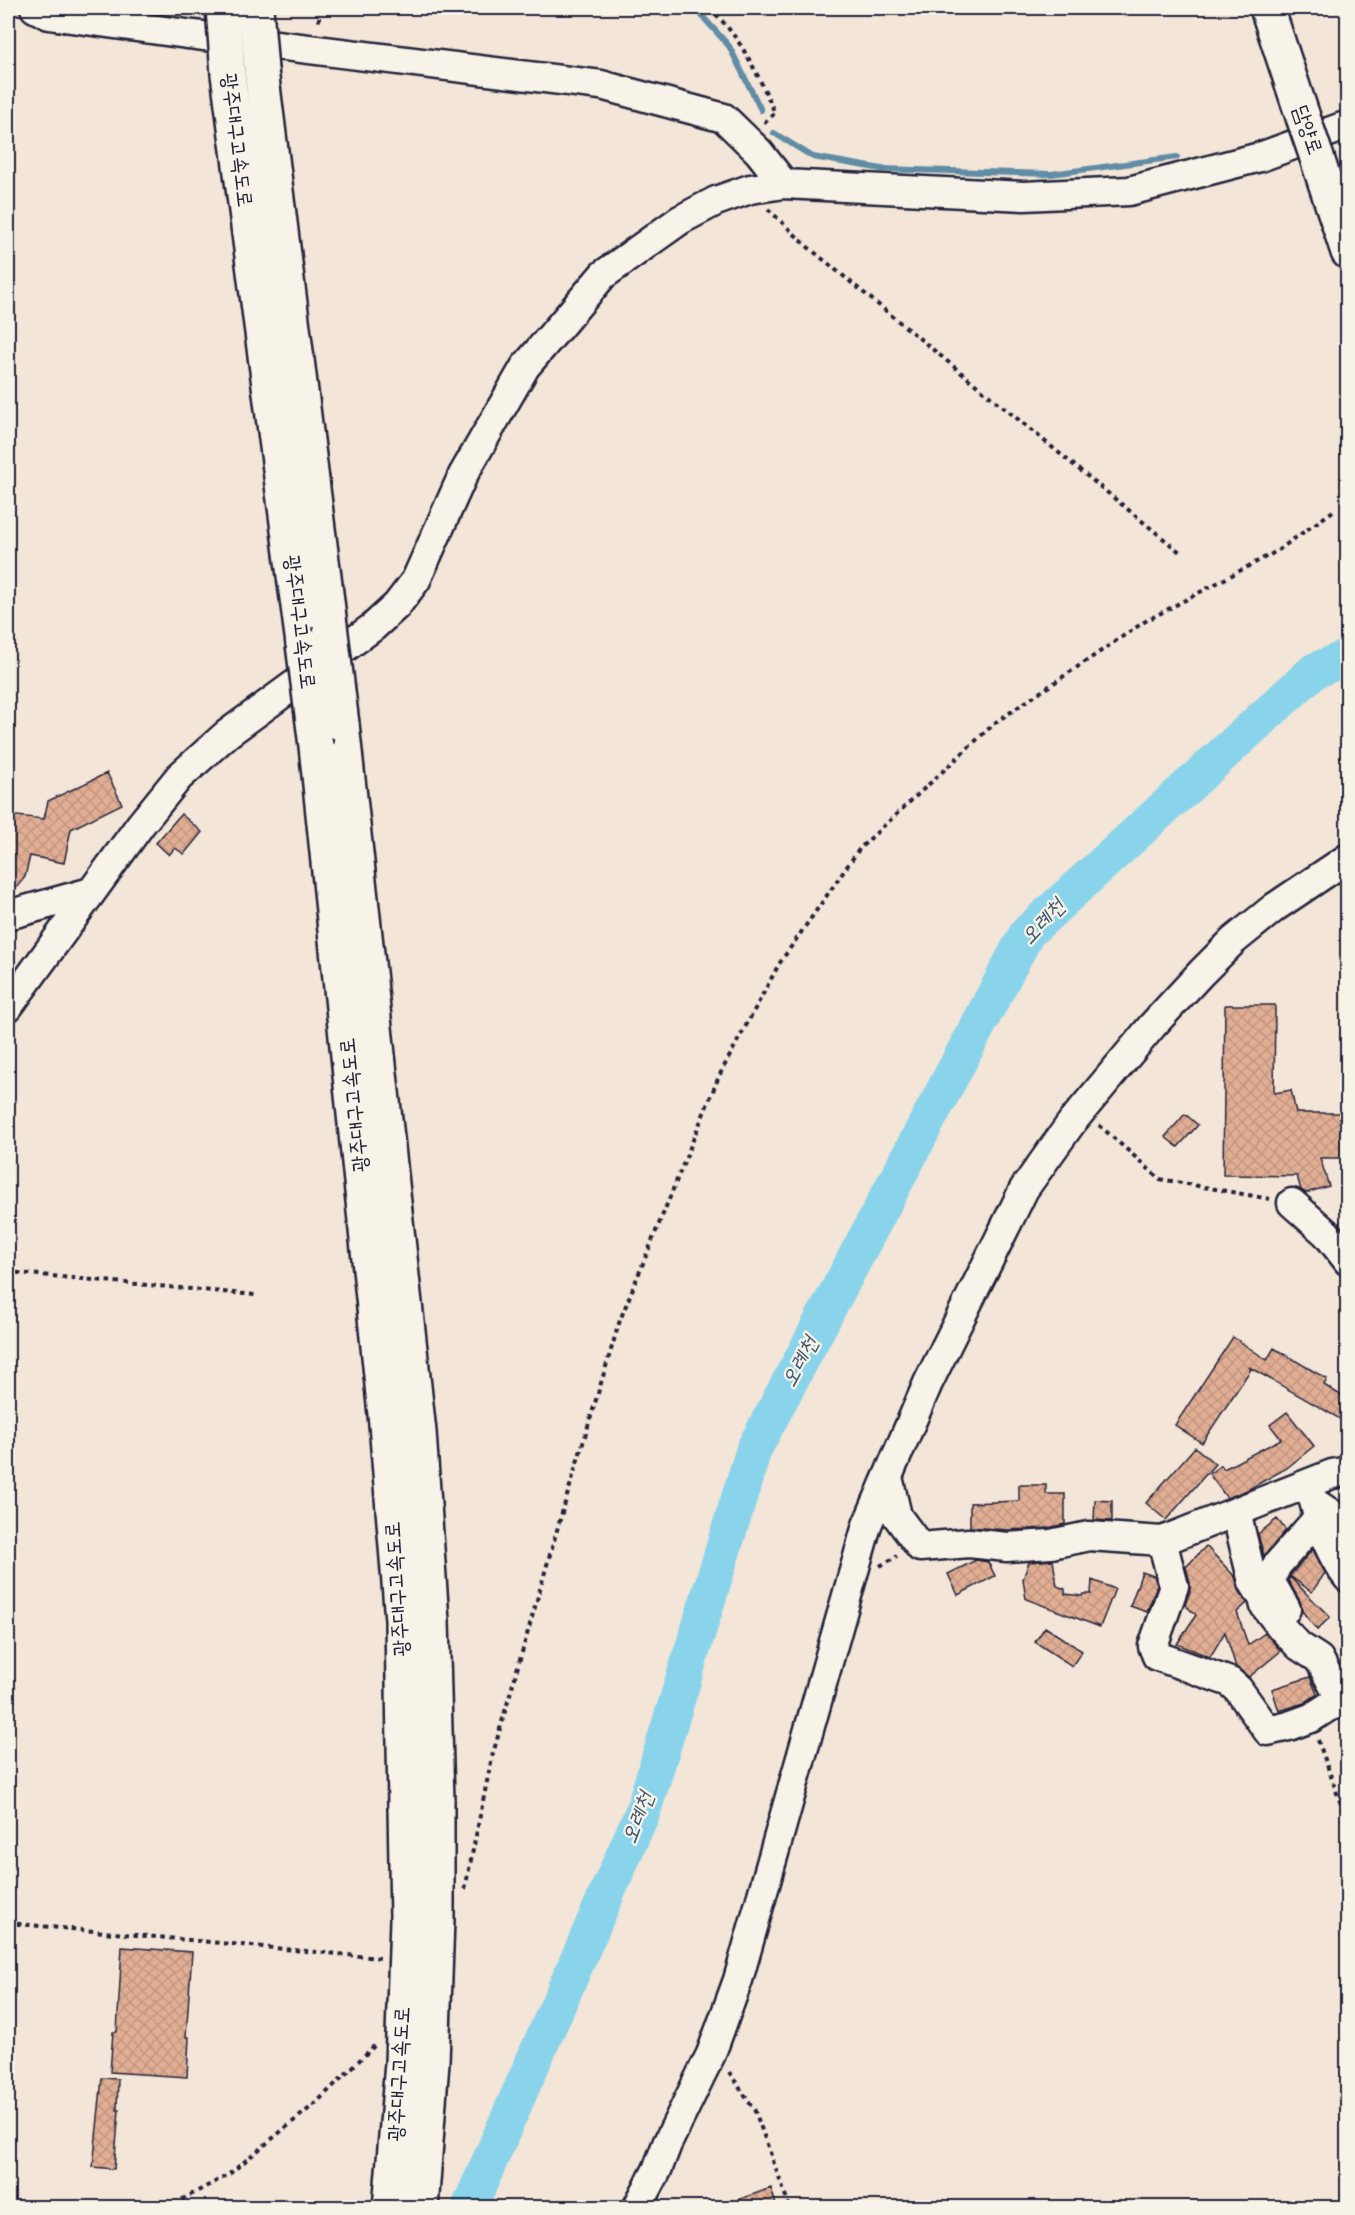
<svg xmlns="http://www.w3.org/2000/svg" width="1355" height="2215" font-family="'Balsamiq Sans','Poor Story',sans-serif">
  <defs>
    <pattern id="building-cross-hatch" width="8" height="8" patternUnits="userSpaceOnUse" patternTransform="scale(1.5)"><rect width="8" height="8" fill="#e1ae94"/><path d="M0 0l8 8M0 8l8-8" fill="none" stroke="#c19580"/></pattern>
  </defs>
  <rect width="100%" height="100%" fill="#f3e5d7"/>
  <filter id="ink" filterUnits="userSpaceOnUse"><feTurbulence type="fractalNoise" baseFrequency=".0167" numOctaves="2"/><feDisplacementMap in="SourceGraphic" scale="12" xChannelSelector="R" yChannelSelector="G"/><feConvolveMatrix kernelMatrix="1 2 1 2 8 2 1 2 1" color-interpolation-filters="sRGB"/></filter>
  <g filter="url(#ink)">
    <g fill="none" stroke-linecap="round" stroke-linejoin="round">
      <!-- stream -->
      <path stroke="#608da5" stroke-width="6" d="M 695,8 L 729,46 L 761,110
        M 774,133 L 813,157 L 882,169 L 1051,174 L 1177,157"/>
      <!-- river -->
      <path stroke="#8ad4eb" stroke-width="36" d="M 469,2208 L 643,1811 L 754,1449 L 1027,933 L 1314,671 L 1348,657"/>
    </g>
    <!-- building -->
    <path fill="url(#building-cross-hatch)" stroke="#22223b" stroke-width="1.5" d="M 107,773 L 122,804 L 71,829 L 64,863 L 30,856 L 25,877 L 8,898 L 8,815 L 44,819 L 48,801 Z
      M 181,814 L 202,832 L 184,854 L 175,848 L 169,855 L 156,843 Z
      M 1225,1005 L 1275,1005 L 1274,1093 L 1291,1090 L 1296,1113 L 1347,1113 L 1347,1158 L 1320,1158 L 1329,1186 L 1306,1193 L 1301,1190 L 1297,1176 L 1223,1175 Z
      M 1185,1114 L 1198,1125 L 1178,1147 L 1165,1137 Z
      M 1233,1337 L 1267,1360 L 1274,1348 L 1327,1379 L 1324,1385 L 1347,1399 L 1347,1423 L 1249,1367 L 1251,1369 L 1202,1443 L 1175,1425 Z
      M 1287,1412 L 1314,1446 L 1287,1468 L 1247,1490 L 1227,1498 L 1209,1474 L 1221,1465 L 1224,1469 L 1281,1439 L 1270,1425 Z
      M 1195,1447 L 1215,1464 L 1166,1520 L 1146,1503 Z
      M 1019,1485 L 1046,1485 L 1046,1494 L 1065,1494 L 1065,1524 L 1048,1528 L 1007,1530 L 970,1527 L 970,1503 L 1019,1501 Z
      M 1095,1500 L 1112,1501 L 1112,1521 L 1094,1520 Z
      M 1277,1519 L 1286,1530 L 1264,1556 L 1258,1534 Z
      M 1206,1546 L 1235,1577 L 1239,1590 L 1247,1603 L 1237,1612 L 1248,1645 L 1265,1633 L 1281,1651 L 1249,1677 L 1236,1667 L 1225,1632 L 1210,1657 L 1177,1644 L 1196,1615 L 1185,1605 L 1190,1591 L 1190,1582 L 1186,1567 Z
      M 1313,1549 L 1325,1573 L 1312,1592 L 1290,1576 Z
      M 976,1560 L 988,1562 L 995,1576 L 958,1595 L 948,1574 Z
      M 1053,1560 L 1057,1586 L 1065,1589 L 1065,1594 L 1082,1596 L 1083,1594 L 1091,1594 L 1092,1580 L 1115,1589 L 1100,1627 L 1026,1599 L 1023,1579 L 1029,1562 Z
      M 1142,1572 L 1154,1576 L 1157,1585 L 1147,1612 L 1130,1606 Z
      M 1290,1577 L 1330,1617 L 1317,1630 L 1302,1611 L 1300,1601 L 1288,1580 Z
      M 1045,1627 L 1082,1651 L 1072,1666 L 1035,1642 Z
      M 1310,1677 L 1317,1694 L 1304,1703 L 1279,1711 L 1272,1689 Z
      M 122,1947 L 192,1952 L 186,2037 L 189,2037 L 187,2077 L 110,2072 L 113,2032 L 117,2032 Z
      M 102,2078 L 118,2079 L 117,2110 L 119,2110 L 114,2169 L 93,2167 Z
      M 771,2188 L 777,2208 L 723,2208 L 723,2205 Z"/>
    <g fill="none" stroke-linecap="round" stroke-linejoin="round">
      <!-- minor casing -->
      <g stroke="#22223b" stroke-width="33">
        <path id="minor" d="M 35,8 L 49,15 L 187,34 L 601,85 L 724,118 L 759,152 L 784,184
          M 8,915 L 91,892
          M 8,1007 L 141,824 L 179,777 L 227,734 L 373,627 L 397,605 L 416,580 L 463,475 L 525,367 L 603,275 L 680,220 L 716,201 L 750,189 L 784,184 L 1024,196 L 1129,191 L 1260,157 L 1348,125
          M 1292,1203 L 1327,1234 L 1348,1261
          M 888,1477 L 897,1516 L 920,1547 L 969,1543 L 1007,1547 L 1051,1544 L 1089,1536 L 1162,1541 L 1332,1474 L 1348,1471
          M 1314,1501 C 1320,1527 1331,1556 1348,1578
          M 1315,1503 L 1333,1515 L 1348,1530
          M 1236,1512 L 1253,1582 L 1263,1598 L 1265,1606 L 1281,1627 L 1299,1646 L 1319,1659 L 1342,1702
          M 1162,1541 L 1174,1586 L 1153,1646 L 1157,1656 L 1230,1682 L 1238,1689 L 1268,1731 L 1289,1726 L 1311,1718 L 1328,1707 L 1342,1702 L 1348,1697
          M 1286,1609 L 1270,1581 L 1277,1565 L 1318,1518
          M 637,2208 L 657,2170 L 667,2144 L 711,2054 L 738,1980 L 867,1525 L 928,1383 L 1024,1189 L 1072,1122 L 1152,1026 L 1201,973 L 1233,941 L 1275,907 L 1348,858"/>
      </g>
      <!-- highway casing -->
      <g stroke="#22223b" stroke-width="38">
        <path id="highway" d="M 1267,8 L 1303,117
          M 261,70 L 330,625
          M 228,74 L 303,644
          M 1316,155 L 1348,252
          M 342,724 L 419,1432 L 432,1621 L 437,1801
          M 316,746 L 386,1424 L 402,1620 L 405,1807"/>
      </g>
      <!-- path -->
      <path stroke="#22223b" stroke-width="4" stroke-dasharray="4.5 4.5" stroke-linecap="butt" d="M 319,8 L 319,26
        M 709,8 C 741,36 758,75 775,113 L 762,125
        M 768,209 L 808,247 L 1181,553
        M 1099,1125 L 1160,1179 L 1270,1199
        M 8,1272 L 255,1295
        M 880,1566 L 897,1556
        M 1318,1740 L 1348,1824
        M 465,1889 L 492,1757 L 561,1516 L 620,1320 L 719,1076 L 779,964 L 860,848 L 996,722 L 1144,622 L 1277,551 L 1336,509
        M 8,1923 L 380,1958
        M 729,2072 L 755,2111 L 790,2208
        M 166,2208 L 228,2175 L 317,2102 L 376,2044"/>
      <!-- minor -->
      <use href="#minor" stroke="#f7f3e8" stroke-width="28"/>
      <!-- highway -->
      <use href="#highway" stroke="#f7f3e8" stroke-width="33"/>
      <!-- highway-bridge casing -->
      <g stroke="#22223b" stroke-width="38" stroke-linecap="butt">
        <path id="highway-bridge" d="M 223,8 L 228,74
          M 256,8 L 261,70
          M 1303,117 L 1316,155
          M 330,625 L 342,724
          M 303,644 L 316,746
          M 390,2208 L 402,2063 L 407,1920 L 405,1807
          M 421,2208 L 432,2062 L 437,1920 L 437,1801"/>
      </g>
      <!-- highway-bridge -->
      <use href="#highway-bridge" stroke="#f7f3e8" stroke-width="33"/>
    </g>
  </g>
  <g text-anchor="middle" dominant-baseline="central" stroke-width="4.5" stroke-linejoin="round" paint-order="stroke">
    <!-- street labels -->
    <g font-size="21" fill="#22223b" stroke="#f7f3e8">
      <text transform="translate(1308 130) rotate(71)">담양로</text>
      <text transform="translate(237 140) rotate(83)">광주대구고속도로</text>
      <text transform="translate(300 622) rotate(83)">광주대구고속도로</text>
      <text transform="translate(354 1105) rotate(-96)">광주대구고속도로</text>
      <text transform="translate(397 1589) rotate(-94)">광주대구고속도로</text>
      <text transform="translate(399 2074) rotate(-87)">광주대구고속도로</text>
    </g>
    <!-- water labels -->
    <g font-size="22" font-style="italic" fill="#415770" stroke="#f7f3e8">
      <text transform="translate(1043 922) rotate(-47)">오례천</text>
      <text transform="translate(800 1362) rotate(-62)">오례천</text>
      <text transform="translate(638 1818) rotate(-69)">오례천</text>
    </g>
  </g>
  <!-- margin -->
  <rect width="1355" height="2215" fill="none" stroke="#f7f3e8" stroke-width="30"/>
  <rect x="15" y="15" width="1325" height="2185" fill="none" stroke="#22223b" stroke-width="2" filter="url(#ink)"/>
</svg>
